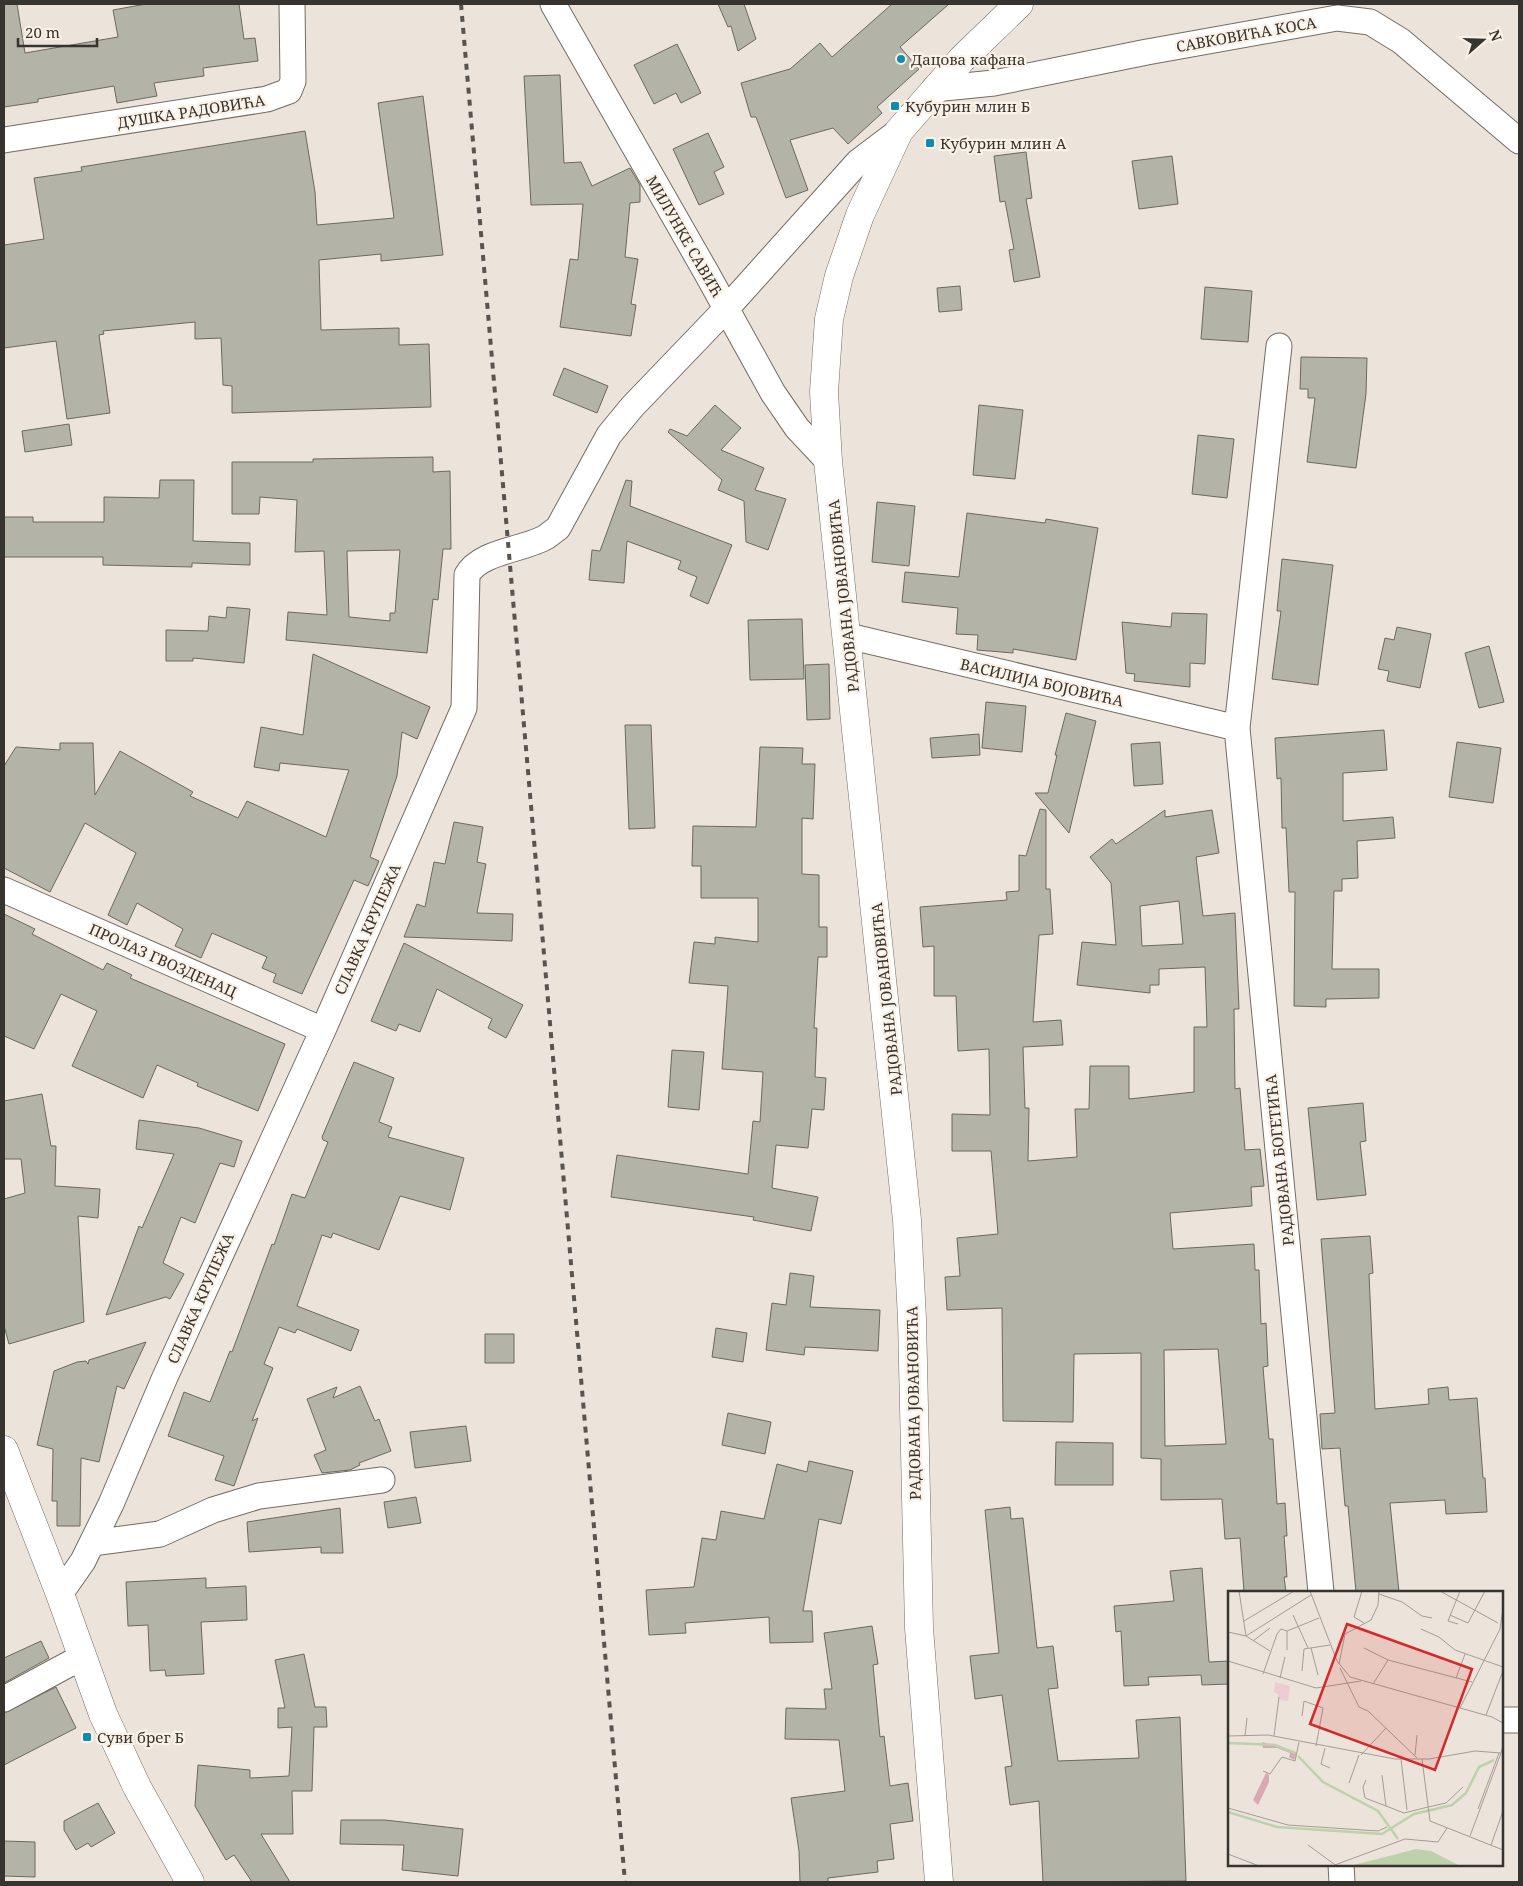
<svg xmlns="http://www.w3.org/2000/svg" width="1523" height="1886" font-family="'Noto Serif',serif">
  <rect width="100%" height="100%" fill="#ece4da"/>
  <!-- building -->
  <path fill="#b4b3a7" stroke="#6b695f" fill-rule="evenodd" d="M 4,4 L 17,4 L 25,53 L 118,37 L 113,10 L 146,4 L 239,4 L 244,39 L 255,38 L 258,61 L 203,68 L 204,76 L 154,83 L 157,96 L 117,103 L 114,86 L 38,99 L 38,102 L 4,107 Z
    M 718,4 L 744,4 L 756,39 L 738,51 L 731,26 L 728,27 Z
    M 892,4 L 949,4 L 900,47 L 919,69 L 877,107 L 882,113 L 848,144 L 833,128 L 790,140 L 808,190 L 786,198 L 756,117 L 751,117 L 741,83 L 790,69 L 820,43 L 832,57 Z
    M 677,44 L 701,93 L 681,103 L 676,93 L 654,104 L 634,65 Z
    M 560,75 L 564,163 L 581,162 L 592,186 L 630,168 L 640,185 L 640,202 L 630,203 L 625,257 L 638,259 L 631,304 L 636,305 L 631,336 L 560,327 L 570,259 L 578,260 L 583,204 L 531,205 L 524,76 Z
    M 423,96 L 443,255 L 381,261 L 381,254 L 319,260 L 321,330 L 399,328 L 399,345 L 429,344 L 431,407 L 232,413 L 232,386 L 223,385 L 221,338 L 195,339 L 195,322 L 103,331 L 104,334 L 99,335 L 110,413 L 67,419 L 56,341 L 4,348 L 4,245 L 44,239 L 34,178 L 82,171 L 81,167 L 305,131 L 315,192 L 317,225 L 394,218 L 378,103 Z
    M 708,133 L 724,167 L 714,172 L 724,194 L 699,205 L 673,149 Z
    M 1026,152 L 1032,198 L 1026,199 L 1040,277 L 1014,282 L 1009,250 L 1014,249 L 1005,201 L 1000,202 L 994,156 Z
    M 1172,156 L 1178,204 L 1139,209 L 1132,161 Z
    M 960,286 L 962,310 L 939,312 L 937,288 Z
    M 1205,287 L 1252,291 L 1248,342 L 1201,339 Z
    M 1301,357 L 1367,358 L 1366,394 L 1356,468 L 1307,462 L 1315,398 L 1308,398 L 1308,389 L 1300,389 Z
    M 564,368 L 608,386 L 597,413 L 553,395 Z
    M 715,405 L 741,428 L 721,450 L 764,468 L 755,490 L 786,499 L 768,550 L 746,542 L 744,501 L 718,490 L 722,480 L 668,432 L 670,429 L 687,436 Z
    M 979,405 L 1023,410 L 1015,479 L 973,475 Z
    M 69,424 L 72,445 L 25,452 L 22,431 Z
    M 1198,435 L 1234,439 L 1227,498 L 1192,494 Z
    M 433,457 L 433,472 L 450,471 L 451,549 L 443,549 L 438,600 L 433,599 L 427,653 L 286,640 L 288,612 L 327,615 L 324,551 L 295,552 L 297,500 L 260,497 L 259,514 L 232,514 L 232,462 L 313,462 L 313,459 ZM 400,550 L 395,613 L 390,613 L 390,621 L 349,617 L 347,551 Z
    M 160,480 L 194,480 L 193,541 L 250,543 L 250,565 L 192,563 L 192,567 L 103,565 L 103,557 L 4,557 L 4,517 L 33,517 L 33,522 L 104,522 L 104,497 L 159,498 Z
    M 626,480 L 632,481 L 630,506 L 732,545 L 708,604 L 690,596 L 697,577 L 678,569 L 681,561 L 627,541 L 624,583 L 589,580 L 592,550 L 600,551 Z
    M 877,502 L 915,506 L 909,566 L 872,562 Z
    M 967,513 L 1045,523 L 1046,519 L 1098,528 L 1076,660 L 1013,649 L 1013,653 L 977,650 L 978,635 L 956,634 L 958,608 L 902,602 L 905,572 L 959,577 Z
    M 1282,559 L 1333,565 L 1318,685 L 1272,679 L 1281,611 L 1277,611 Z
    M 227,607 L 250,609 L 244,663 L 193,658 L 193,661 L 166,661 L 166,630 L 208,631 L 209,616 L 226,618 Z
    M 1172,613 L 1207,614 L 1205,664 L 1190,663 L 1190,687 L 1134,681 L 1135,674 L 1126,673 L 1122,622 L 1171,627 Z
    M 802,619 L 804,679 L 750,680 L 748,620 Z
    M 1397,627 L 1431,634 L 1420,688 L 1387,681 L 1389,671 L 1378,669 L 1385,638 L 1394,640 Z
    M 1489,646 L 1504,702 L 1479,708 L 1465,653 Z
    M 313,654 L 430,707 L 417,739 L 402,732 L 397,776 L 370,857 L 379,861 L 368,886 L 354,880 L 302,994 L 273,982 L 276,974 L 262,968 L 267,957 L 212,933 L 201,958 L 175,946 L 183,929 L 137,903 L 127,925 L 108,915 L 136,853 L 85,823 L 50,892 L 4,868 L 4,766 L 16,747 L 60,750 L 60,743 L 93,743 L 95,795 L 120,751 L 193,792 L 190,796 L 238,818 L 247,801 L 326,837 L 349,770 L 280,763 L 279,771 L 254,767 L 261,727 L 303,735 Z
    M 829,664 L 830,719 L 807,720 L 805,665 Z
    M 986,702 L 1026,706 L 1022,752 L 982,748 Z
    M 1066,713 L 1096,721 L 1069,833 L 1035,793 L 1048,793 L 1057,755 L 1055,755 Z
    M 625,725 L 651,725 L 655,828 L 629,829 Z
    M 1384,730 L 1387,770 L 1343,773 L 1343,821 L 1393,817 L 1395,838 L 1357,841 L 1358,878 L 1342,879 L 1342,891 L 1334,891 L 1332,969 L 1379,969 L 1379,998 L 1326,999 L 1326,1007 L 1294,1006 L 1295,892 L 1289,892 L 1286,828 L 1282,828 L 1281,778 L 1277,779 L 1275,738 Z
    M 979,734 L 980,755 L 932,758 L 930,738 Z
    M 1160,742 L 1163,784 L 1134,786 L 1131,744 Z
    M 1457,742 L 1501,748 L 1493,803 L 1449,797 Z
    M 760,747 L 803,748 L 802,764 L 815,764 L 813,819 L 802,818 L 802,874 L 819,875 L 819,927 L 827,927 L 827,957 L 818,957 L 814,1028 L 817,1028 L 815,1077 L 826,1078 L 824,1110 L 812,1109 L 808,1148 L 776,1145 L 772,1188 L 818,1197 L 811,1231 L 753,1220 L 754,1217 L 611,1197 L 617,1155 L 748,1174 L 753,1121 L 760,1122 L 763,1072 L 722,1069 L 728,986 L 689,983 L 694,942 L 715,944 L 715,937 L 758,942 L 758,898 L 701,898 L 701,866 L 692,866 L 693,826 L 756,827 Z
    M 1040,809 L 1046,810 L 1046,889 L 1050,889 L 1053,934 L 1039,935 L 1033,1022 L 1061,1020 L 1063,1045 L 1023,1047 L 1025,1108 L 1029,1108 L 1028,1161 L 1077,1157 L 1075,1109 L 1089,1109 L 1090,1066 L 1129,1066 L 1129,1099 L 1194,1092 L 1194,1027 L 1207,1027 L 1205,967 L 1159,969 L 1159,985 L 1150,985 L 1150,993 L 1077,985 L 1082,942 L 1116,945 L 1111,883 L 1090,857 L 1112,839 L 1116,844 L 1165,810 L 1165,817 L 1212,810 L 1219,853 L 1196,857 L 1203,916 L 1235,913 L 1239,1009 L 1234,1009 L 1235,1089 L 1240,1088 L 1245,1150 L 1260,1149 L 1264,1186 L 1251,1187 L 1252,1206 L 1170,1213 L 1173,1249 L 1254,1244 L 1255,1270 L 1259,1270 L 1261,1324 L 1266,1323 L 1268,1366 L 1263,1367 L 1269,1439 L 1273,1439 L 1277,1504 L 1285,1503 L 1287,1536 L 1284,1536 L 1287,1577 L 1284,1577 L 1286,1592 L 1244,1592 L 1240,1538 L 1225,1539 L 1222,1499 L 1161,1500 L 1161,1459 L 1141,1458 L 1141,1353 L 1074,1354 L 1073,1422 L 1003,1421 L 1002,1308 L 947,1310 L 945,1277 L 960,1276 L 957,1238 L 998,1234 L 991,1151 L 952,1151 L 952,1114 L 990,1115 L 989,1049 L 958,1051 L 956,996 L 934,996 L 934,946 L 923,947 L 920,907 L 1007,900 L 1006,892 L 1019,891 L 1019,855 L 1026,856 ZM 1179,901 L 1183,944 L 1142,946 L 1140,906 ZM 1218,1349 L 1226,1444 L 1165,1446 L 1164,1350 Z
    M 454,822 L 483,827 L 477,862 L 486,864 L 477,913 L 513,914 L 512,941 L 404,937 L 417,904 L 425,907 L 434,862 L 445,864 Z
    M 4,914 L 35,929 L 32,934 L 103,970 L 107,963 L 132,975 L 130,978 L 285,1044 L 258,1111 L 197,1086 L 198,1083 L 157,1065 L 143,1098 L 72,1066 L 97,1011 L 61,994 L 34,1049 L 4,1036 Z
    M 404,943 L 523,1005 L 506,1038 L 488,1028 L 492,1019 L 437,989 L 420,1032 L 399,1024 L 396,1031 L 371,1021 Z
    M 672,1050 L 704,1052 L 699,1110 L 668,1107 Z
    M 354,1062 L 394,1078 L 379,1122 L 392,1127 L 388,1137 L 464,1158 L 450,1210 L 400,1196 L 379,1250 L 333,1233 L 331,1238 L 322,1235 L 297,1306 L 359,1330 L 351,1351 L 297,1329 L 295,1333 L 279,1327 L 264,1364 L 273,1368 L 252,1421 L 258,1418 L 234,1486 L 215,1480 L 224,1456 L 168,1436 L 184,1392 L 210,1402 L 230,1351 L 232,1352 L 272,1244 L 274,1245 L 292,1194 L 305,1198 L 328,1142 L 323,1140 L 322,1137 Z
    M 42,1094 L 51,1146 L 56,1146 L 55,1186 L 100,1189 L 98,1218 L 78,1216 L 84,1322 L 9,1344 L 4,1326 L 4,1199 L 25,1193 L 21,1159 L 4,1159 L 4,1101 Z
    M 1363,1103 L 1366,1141 L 1360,1142 L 1366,1195 L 1317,1200 L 1308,1108 Z
    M 139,1120 L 199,1128 L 242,1141 L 234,1167 L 220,1163 L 195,1223 L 181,1217 L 163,1263 L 184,1274 L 170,1299 L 166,1297 L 106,1315 L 139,1226 L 142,1228 L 174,1154 L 136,1149 Z
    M 1370,1236 L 1373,1273 L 1369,1274 L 1375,1409 L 1429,1404 L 1428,1389 L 1448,1387 L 1449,1400 L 1477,1398 L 1483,1478 L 1485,1478 L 1487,1512 L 1446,1514 L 1445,1500 L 1390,1503 L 1399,1592 L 1356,1592 L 1348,1506 L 1345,1506 L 1340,1448 L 1322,1449 L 1320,1414 L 1335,1413 L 1321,1239 Z
    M 790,1273 L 814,1276 L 810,1307 L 880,1310 L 878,1351 L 805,1347 L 804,1355 L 766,1350 L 772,1303 L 786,1305 Z
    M 716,1328 L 747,1333 L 743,1362 L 712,1357 Z
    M 485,1334 L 514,1334 L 514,1363 L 485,1363 Z
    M 146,1342 L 124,1389 L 117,1386 L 99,1462 L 81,1458 L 80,1526 L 57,1526 L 57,1501 L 52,1501 L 53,1449 L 37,1445 L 54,1371 L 77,1362 L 86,1361 L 88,1364 L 89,1360 Z
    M 360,1386 L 375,1421 L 379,1419 L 391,1451 L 359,1463 L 360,1465 L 350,1470 L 322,1473 L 314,1455 L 326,1450 L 307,1399 L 337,1387 L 333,1398 Z
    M 728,1413 L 771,1422 L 765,1454 L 722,1445 Z
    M 466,1426 L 471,1461 L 415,1468 L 410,1432 Z
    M 1056,1442 L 1113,1443 L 1113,1485 L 1055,1485 Z
    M 809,1461 L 853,1471 L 841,1524 L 819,1519 L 803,1611 L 812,1611 L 813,1642 L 770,1643 L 769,1617 L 685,1623 L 686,1633 L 649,1635 L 646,1590 L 694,1587 L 702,1538 L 716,1540 L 721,1511 L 764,1519 L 777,1464 L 807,1472 Z
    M 416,1497 L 421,1523 L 388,1528 L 384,1502 Z
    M 1010,1507 L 1011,1519 L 1023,1518 L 1037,1648 L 1053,1646 L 1058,1688 L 1048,1689 L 1058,1761 L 1139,1758 L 1136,1720 L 1180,1717 L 1186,1881 L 1043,1882 L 1039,1801 L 1010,1805 L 1005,1767 L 1012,1766 L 1002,1695 L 975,1699 L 970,1656 L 999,1653 L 985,1510 Z
    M 340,1508 L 343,1553 L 321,1553 L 321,1547 L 249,1552 L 247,1522 Z
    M 1202,1568 L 1209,1662 L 1229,1661 L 1229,1684 L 1202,1685 L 1201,1675 L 1148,1677 L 1149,1685 L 1124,1686 L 1121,1631 L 1116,1632 L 1114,1606 L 1174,1601 L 1170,1571 Z
    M 206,1578 L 206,1588 L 246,1586 L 247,1620 L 201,1622 L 204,1674 L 166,1676 L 165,1670 L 150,1671 L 148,1625 L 128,1626 L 126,1582 Z
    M 872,1626 L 878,1664 L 873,1665 L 880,1737 L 884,1736 L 890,1786 L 908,1783 L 913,1821 L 890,1824 L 894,1859 L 877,1861 L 878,1872 L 828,1878 L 828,1882 L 800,1882 L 799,1851 L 791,1798 L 845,1791 L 839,1740 L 785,1739 L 786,1708 L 826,1709 L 824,1689 L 832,1689 L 824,1633 Z
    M 41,1641 L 49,1658 L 4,1683 L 4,1658 Z
    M 304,1654 L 315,1707 L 326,1707 L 327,1727 L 314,1727 L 312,1791 L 292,1791 L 293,1834 L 261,1834 L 290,1882 L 252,1882 L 234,1855 L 226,1860 L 195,1806 L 198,1765 L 250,1770 L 250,1778 L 289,1776 L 292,1727 L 278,1728 L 278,1708 L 285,1708 L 275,1660 Z
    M 56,1687 L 76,1728 L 4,1765 L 4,1713 Z
    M 98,1803 L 115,1833 L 91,1847 L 88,1843 L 76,1850 L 64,1830 L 64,1821 Z
    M 341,1820 L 385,1820 L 463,1829 L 458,1876 L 402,1870 L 404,1845 L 340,1844 Z
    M 4,1841 L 35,1842 L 35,1877 L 4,1876 Z"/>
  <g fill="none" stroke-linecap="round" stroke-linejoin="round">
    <!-- street casing -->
    <g stroke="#736c63" stroke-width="27">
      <path id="street" d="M 553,4 L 706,272 L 773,393 L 797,428 L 828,461
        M 934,89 L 994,83 L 1147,52 L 1337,18 L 1370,22 L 1401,41 L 1519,141
        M 4,140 L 267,99 L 289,91 L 293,81 L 292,4
        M 1279,346 L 1237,728 L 1321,1592
        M 848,636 L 1237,728
        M 4,890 L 323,1030
        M 92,1543 L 160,1534 L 213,1510 L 259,1496 L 382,1480
        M 60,1594 L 83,1561 L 111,1504 L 165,1377 L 323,1030 L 464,708 L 467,575 C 480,551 524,550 546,537 C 550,534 554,531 558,528 L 609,435 L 632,407 L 727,308 L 858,162 L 899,131
        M 4,1699 L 82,1657
        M 1502,1720 L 1519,1720
        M 1341,1865 L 1342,1882"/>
    </g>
    <!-- secondary casing -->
    <g stroke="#736c63" stroke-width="29">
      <path id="secondary" d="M 4,1450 L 60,1594 L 103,1714 L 137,1787 L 190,1882
        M 939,1882 L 919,1628 L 912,1319 L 907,1220 L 828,461 L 824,392 L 829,319 L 839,276 L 860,215 L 899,131 L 962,59 L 1019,4"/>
    </g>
    <!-- street -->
    <use href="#street" stroke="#fff" stroke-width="25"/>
    <!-- secondary -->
    <use href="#secondary" stroke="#fff" stroke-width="28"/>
    <!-- rail -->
    <path stroke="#59544f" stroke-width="4" stroke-dasharray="6 6" stroke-linecap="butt" d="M 461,4 L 625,1882"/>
  </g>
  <!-- markers -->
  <g fill="#0e8cad" stroke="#faf1e7" stroke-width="2">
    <circle cx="901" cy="59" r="5"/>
    <rect x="890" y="101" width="10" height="10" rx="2.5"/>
    <rect x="925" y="138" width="10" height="10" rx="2.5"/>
    <rect x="82" y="1732" width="10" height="10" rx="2.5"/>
  </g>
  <g text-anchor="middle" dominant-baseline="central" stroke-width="4.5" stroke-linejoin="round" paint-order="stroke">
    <!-- street labels -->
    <g font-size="15" fill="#37332f" stroke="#faf1e7">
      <text transform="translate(1246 34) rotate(-10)">САВКОВИЋА КОСА</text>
      <text transform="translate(191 111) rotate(-9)">ДУШКА РАДОВИЋА</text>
      <text transform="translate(685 236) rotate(60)">МИЛУНКЕ САВИЋ</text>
      <text transform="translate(843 596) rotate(-96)">РАДОВАНА ЈОВАНОВИЋА</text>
      <text transform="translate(1042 682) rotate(13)">ВАСИЛИЈА БОЈОВИЋА</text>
      <text transform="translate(367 929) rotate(-66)">СЛАВКА КРУПЕЖА</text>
      <text transform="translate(163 960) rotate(24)">ПРОЛАЗ ГВОЗДЕНАЦ</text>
      <text transform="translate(886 999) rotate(-96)">РАДОВАНА ЈОВАНОВИЋА</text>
      <text transform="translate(1279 1160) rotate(-96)">РАДОВАНА БОГЕТИЋА</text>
      <text transform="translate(200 1298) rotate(-66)">СЛАВКА КРУПЕЖА</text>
      <text transform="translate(913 1403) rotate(-91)">РАДОВАНА ЈОВАНОВИЋА</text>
    </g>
    <!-- poi labels -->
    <g font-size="15" fill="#37332f" stroke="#faf1e7" text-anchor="start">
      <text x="911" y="59">Дацова кафана</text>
      <text x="905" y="106">Кубурин млин Б</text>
      <text x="940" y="143">Кубурин млин А</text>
      <text x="97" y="1737">Суви брег Б</text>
    </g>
  </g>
  <!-- overview -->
  <g transform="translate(1228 1591)">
    <rect width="275" height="275" fill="#ece4da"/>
    <path d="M 47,91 L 62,95 L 60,110 L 51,109 L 50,103 L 46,101 Z" fill="#eeccd1"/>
    <path d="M 34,151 L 65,160 L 69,162 L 66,169 L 61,166 L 62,162 L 49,157 L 35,157 ZM 38,182 L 41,184 L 41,191 L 30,214 L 25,209 Z" fill="#d8a9b1"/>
    <path d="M 188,258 L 203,260 L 232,275 L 122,275 Z" fill="#bdd1ac"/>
    <path fill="none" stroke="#bdd1ac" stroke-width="2.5" d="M 0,152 L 47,154 L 67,162M 70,165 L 95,191 L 150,220 L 170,248M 0,221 L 49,236 L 154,243 L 186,223 L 224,214 L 238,202 L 251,176 L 266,169"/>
    <path fill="none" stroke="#a49d96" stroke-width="1" d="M 11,0 L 18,45 L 42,60M 82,0 L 109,70 L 122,86 L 264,126 L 275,132M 134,0 L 126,26 L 136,32M 212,0 L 270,32M 151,3 L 174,11 L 194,25 L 204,27M 65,24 L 80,57M 222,24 L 240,32 L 257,0M 16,30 L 66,0M 230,33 L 220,30 L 232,0M 193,38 L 211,46 L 227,59 L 275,76M 59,40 L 91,27M 0,41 L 18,45 L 83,4M 25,50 L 42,37M 83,57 L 90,84M 136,57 L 160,69 L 244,91M 59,59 L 59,40M 0,70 L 88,97 L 133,90M 111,73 L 117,43 L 143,29 L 150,14 L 151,0M 112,77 L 131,116 L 140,120 L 189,167M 74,80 L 76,58 L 102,54M 35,83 L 49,43 L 53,38 L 59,40M 52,87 L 57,66M 228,87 L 237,63M 145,93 L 160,69M 232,117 L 272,38 L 275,17M 258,124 L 275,80M 74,125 L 76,110 L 95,117 L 88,155M 0,145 L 40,144 L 167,168 L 201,168 L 247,160 L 273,162 L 275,154M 17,145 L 19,127M 46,145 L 51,106M 97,157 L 93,173 L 102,177M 133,164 L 158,137M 187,164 L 189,144M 173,168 L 179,219M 194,168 L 202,230 L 275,259M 35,180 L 42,183 L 54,166 L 67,170 L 71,151M 154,184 L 158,215 L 176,222 L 200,216M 138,189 L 135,196 L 137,207 L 158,215M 121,192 L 131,164M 200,216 L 218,212 L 235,196M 0,217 L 60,234 L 150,240 L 159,236M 250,218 L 271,162M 242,245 L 273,162M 80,254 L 106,273M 263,254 L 275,220M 0,263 L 31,275M 104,275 L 177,248 L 210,251 L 219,237"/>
    <path fill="#d62828" fill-opacity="0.15" stroke="#d62828" stroke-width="2.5" d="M 119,33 L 244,78 L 207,179 L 82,133 Z"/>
    <rect width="275" height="275" fill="none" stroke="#37332f" stroke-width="2.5"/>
  </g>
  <!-- border -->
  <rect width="1523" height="1886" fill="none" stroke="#37332f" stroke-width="10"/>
  <!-- north arrow -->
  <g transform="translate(1483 40) rotate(70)" stroke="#faf1e7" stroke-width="4" paint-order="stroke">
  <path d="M0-4L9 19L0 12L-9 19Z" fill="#37332f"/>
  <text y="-8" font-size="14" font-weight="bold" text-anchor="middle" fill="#37332f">N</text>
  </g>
  <!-- scale -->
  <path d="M18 38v8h79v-8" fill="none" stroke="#37332f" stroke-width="2.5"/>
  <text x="25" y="38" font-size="15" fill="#37332f" stroke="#faf1e7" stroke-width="4" paint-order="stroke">20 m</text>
</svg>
